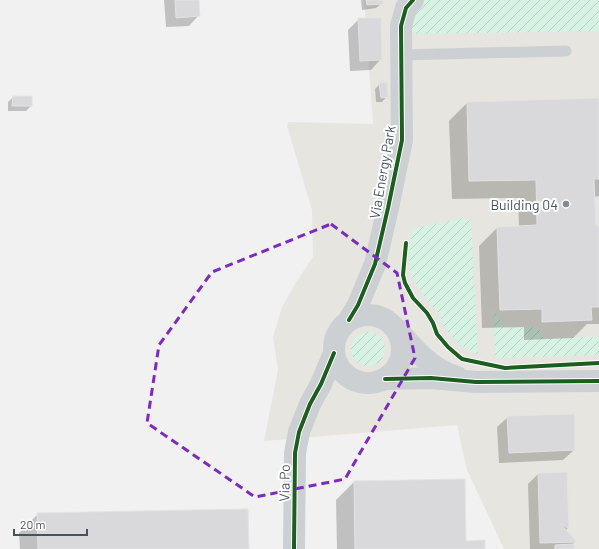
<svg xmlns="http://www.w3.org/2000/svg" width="599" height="549" font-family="Barlow,sans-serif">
  <defs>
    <pattern id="garden-furrows" width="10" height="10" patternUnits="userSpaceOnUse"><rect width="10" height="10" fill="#d5f2e2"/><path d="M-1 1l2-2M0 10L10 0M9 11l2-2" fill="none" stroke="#b8d1c4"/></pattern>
  </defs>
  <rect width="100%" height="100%" fill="#f2f1f1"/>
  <!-- commercial -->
  <path fill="#e6e5df" d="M 364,0 L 599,0 L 599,549 L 504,549 L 467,470 L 457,425 L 264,441 L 278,370 L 273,337 L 282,307 L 295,284 L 313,257 L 312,210 L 287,126 L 288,122 L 373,124 Z"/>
  <!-- garden -->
  <path fill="url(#garden-furrows)" d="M 425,0 L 599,0 L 599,31 L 415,34 L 409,25 L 419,4 Z
    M 463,218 L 471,221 L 478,355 L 458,343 L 445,328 L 439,313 L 425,298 L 411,275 L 409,262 L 412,229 Z
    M 493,307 L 504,328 L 539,327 L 543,338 L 599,337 L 599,355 L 495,358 Z
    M351 349a17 17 0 1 1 34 0a17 17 0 1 1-34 0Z"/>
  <!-- shadow -->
  <path fill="#0003" d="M 164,0 L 198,0 L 199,15 L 189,26 L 166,27 Z
    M 361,0 L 381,0 L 382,3 L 376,8 L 362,10 Z
    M 359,19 L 381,59 L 371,70 L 350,71 L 348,30 Z
    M 380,84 L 387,96 L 382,102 L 376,102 L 375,89 Z
    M 13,97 L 31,106 L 26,111 L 8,111 L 8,102 Z
    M 599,99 L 599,196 L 594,197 L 595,227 L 599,227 L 599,324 L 587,324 L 573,338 L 524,340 L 524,327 L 482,328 L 479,246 L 497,228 L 519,227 L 518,198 L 452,199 L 449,121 L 467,103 Z
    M 508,417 L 574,450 L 563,460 L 499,463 L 497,427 Z
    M 538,474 L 568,528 L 565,531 L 575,542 L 573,544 L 574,549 L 530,549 L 528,484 Z
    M 354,482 L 465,542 L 484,549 L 337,549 L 336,500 Z
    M 38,514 L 248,549 L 20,549 L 19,533 Z"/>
  <!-- building -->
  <path fill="#d9d9db" stroke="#e3e3e4" d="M 175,0 L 199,0 L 200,16 L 176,18 Z
    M 366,0 L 382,0 L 383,4 L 367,5 Z
    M 358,18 L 381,18 L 382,60 L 360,61 Z
    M 387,82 L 388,97 L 381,98 L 379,83 Z
    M 13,96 L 32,96 L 32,106 L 12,106 Z
    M 599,98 L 599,179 L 594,179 L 596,226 L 599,226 L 599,307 L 591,307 L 592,320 L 542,322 L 542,309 L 500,310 L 497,227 L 537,225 L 536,180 L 469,181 L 467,102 Z
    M 575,414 L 575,450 L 509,453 L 507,416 Z
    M 567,472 L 569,529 L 560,523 L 577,542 L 540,543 L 538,473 Z
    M 465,479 L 466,541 L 485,540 L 485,549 L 355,549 L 354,481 Z
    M 248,509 L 249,549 L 38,549 L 37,513 Z
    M 574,544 L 575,549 L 555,549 L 555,545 Z"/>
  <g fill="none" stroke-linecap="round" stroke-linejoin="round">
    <!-- lane -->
    <path stroke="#cdd0d2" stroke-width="11" d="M 401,55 L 566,51"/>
    <!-- street -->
    <path stroke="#cdd0d2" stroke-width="22" d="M334 349a34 34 0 1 1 68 0a34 34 0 1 1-68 0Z
      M 349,320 L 358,305 L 375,264 L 388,208 L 402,140 L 401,26 L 406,8 L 413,0
      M 398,330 C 414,349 432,370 457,377
      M 385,379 L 431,378 L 476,382 L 599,381
      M 294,549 L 295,453 L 299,432 L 310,404 L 321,384 L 334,353"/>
    <!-- cycleway casing -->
    <g stroke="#fff" stroke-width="6">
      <path id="cycleway" d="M 406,243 L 403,275 L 405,283 L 413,298 L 427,313 L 433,323 L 437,334 L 448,347 L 462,359 L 505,368 L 599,363
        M 349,320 L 358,305 L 375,264 L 388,208 L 402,140 L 401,26 L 406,8 L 413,0
        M 385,379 L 431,378 L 476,382 L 599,381
        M 294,549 L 295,453 L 299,432 L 310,404 L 321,384 L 334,353"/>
    </g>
    <!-- cycleway -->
    <use href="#cycleway" stroke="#1b5e20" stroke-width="4"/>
  </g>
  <!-- marked area -->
  <path fill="none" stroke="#7b2cbf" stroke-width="3" stroke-dasharray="8 5" stroke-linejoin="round" d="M 331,224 L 397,273 L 415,358 L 345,479 L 255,497 L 147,423 L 159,345 L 212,272 Z"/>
  <!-- markers -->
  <circle fill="#838a92" stroke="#fff" stroke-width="1.5" cx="566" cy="204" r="4"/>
  <g text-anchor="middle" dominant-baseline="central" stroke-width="4" stroke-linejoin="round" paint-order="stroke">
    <!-- street labels -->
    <g font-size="14" fill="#47525f" stroke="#fff">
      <text transform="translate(382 172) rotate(-80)">Via Energy Park</text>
      <text transform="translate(284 483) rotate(-89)">Via Po</text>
    </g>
    <!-- poi labels -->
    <g font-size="14" fill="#47525f" stroke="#fff" text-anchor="end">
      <text x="558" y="204">Building 04</text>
    </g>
  </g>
  <!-- scale -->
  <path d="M14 529v6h73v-6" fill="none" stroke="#47525f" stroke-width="2"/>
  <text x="20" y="529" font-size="12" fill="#47525f" stroke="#ffffff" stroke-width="3" paint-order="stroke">20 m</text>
</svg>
